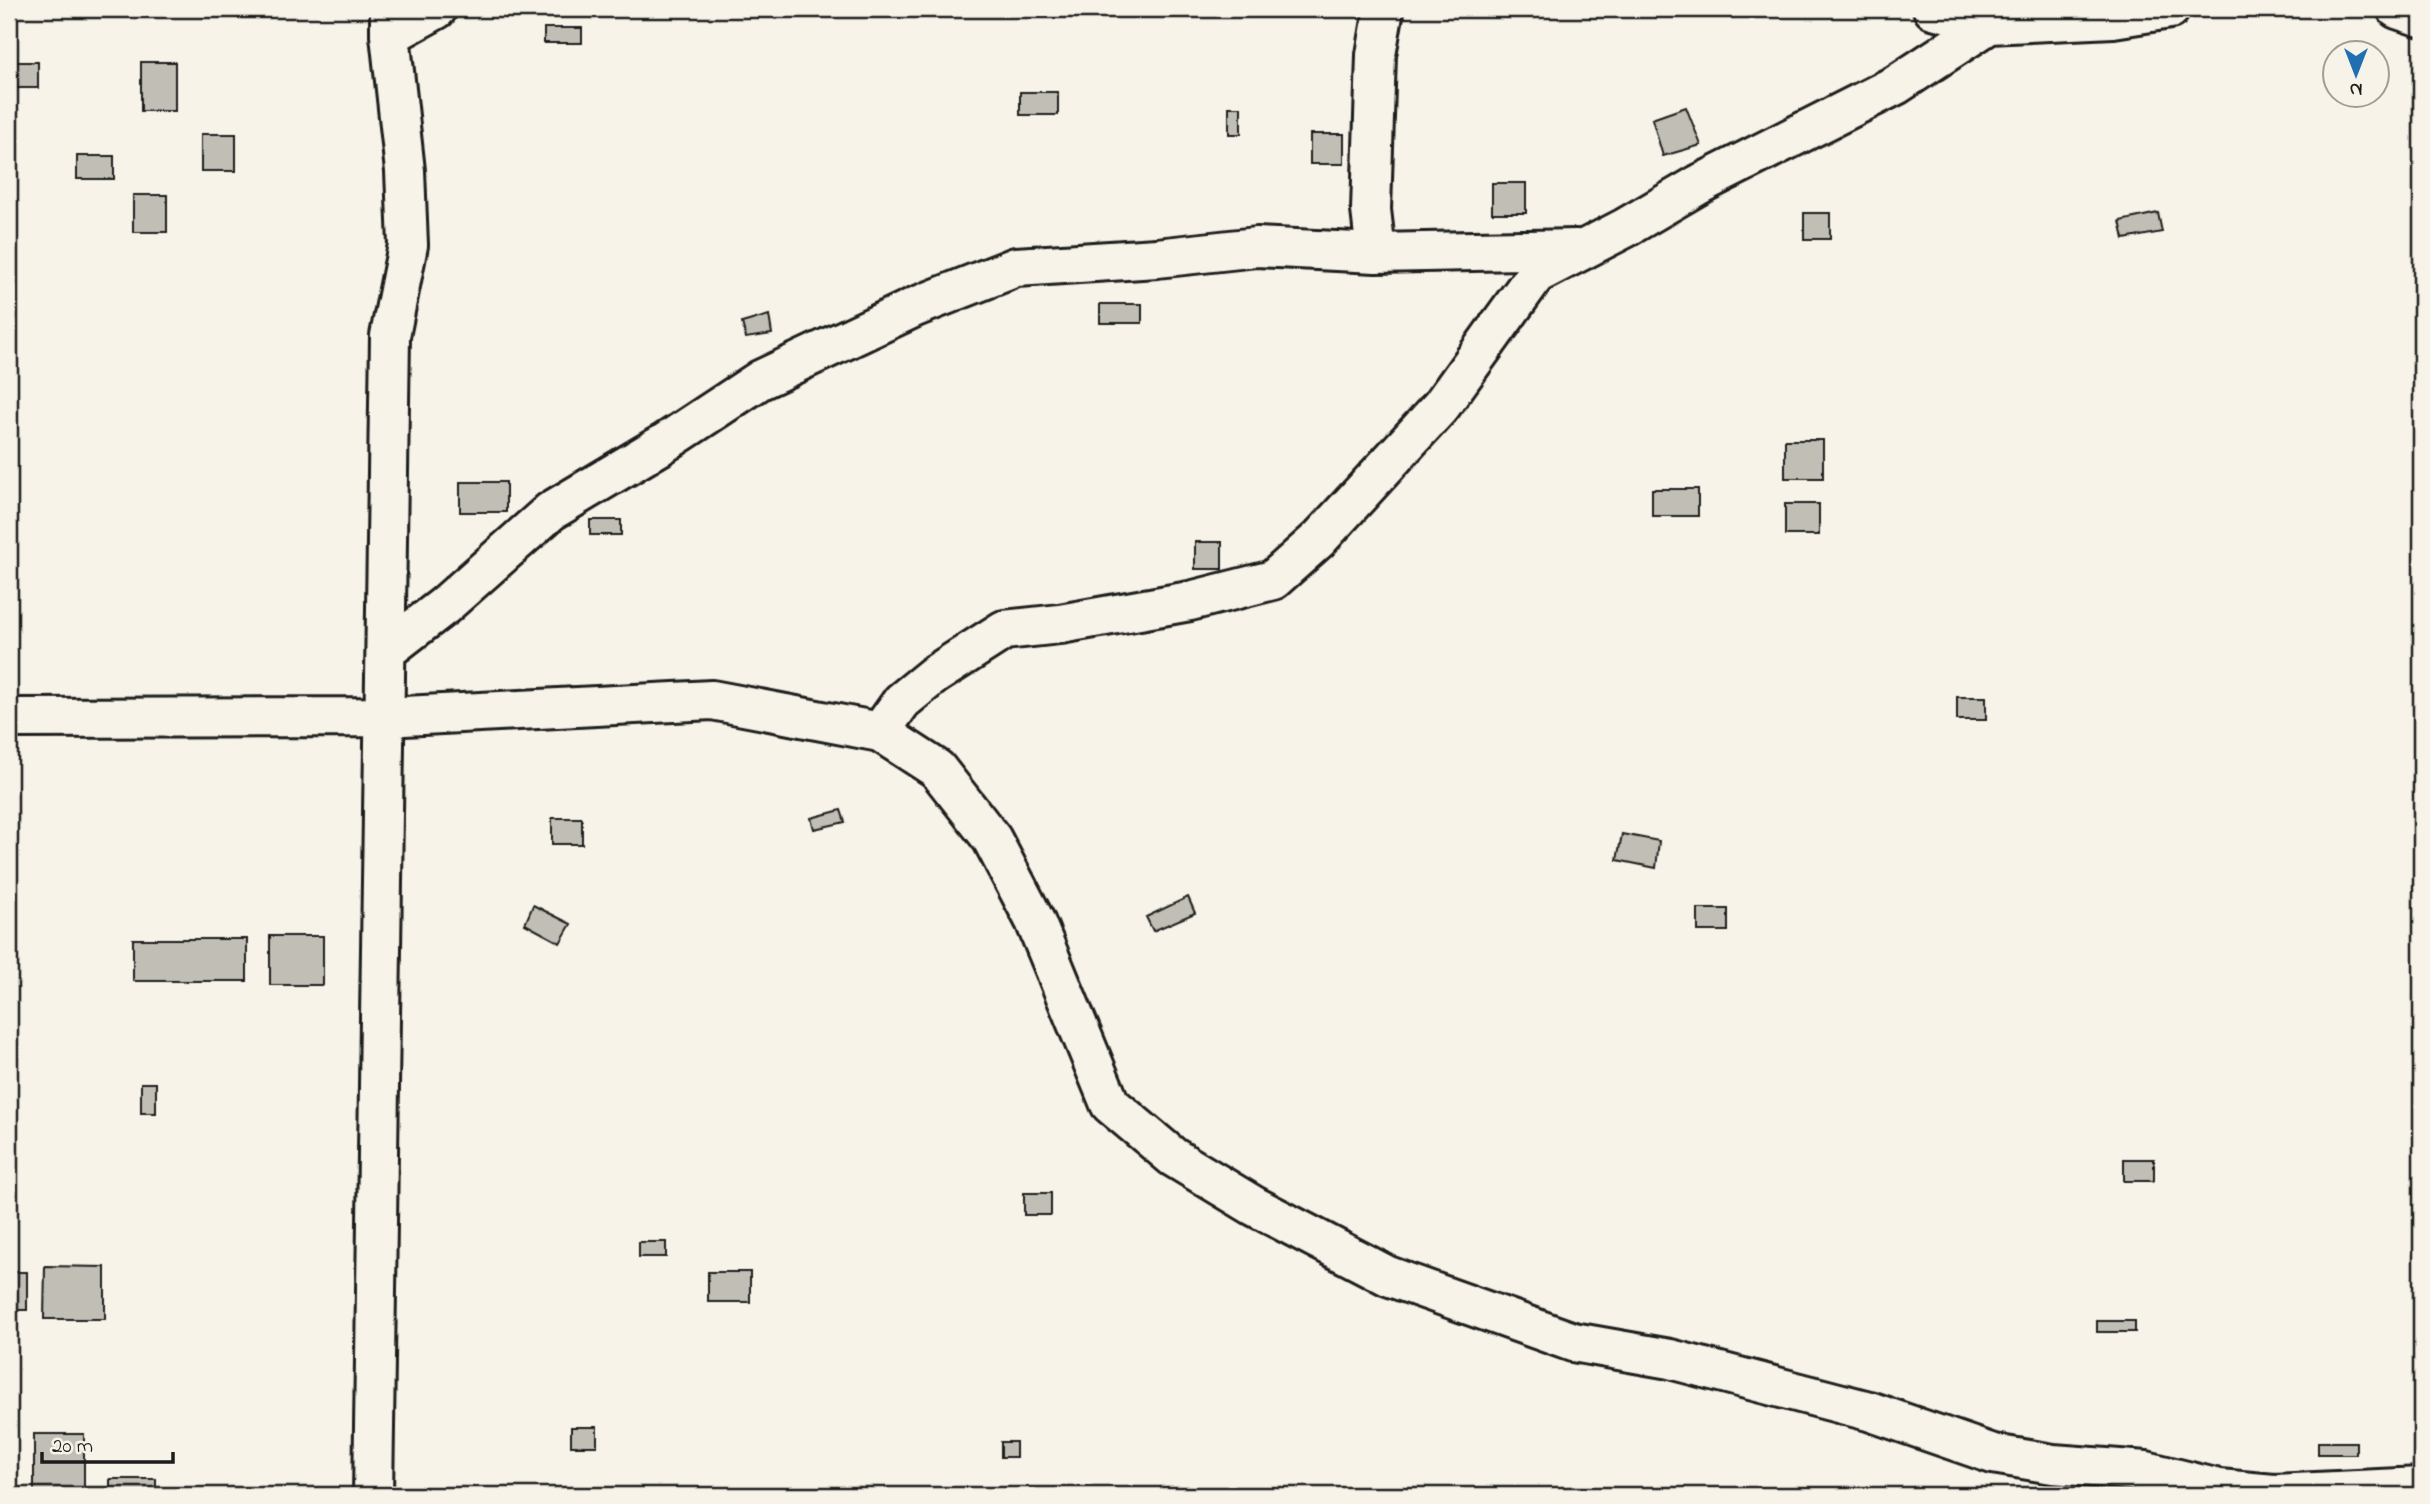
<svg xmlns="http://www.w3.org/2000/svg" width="2430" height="1504" font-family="'Indie Flower',sans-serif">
  <rect width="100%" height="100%" fill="#f7f3e8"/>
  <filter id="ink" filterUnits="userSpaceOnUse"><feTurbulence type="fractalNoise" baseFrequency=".0143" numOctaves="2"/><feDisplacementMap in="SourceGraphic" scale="14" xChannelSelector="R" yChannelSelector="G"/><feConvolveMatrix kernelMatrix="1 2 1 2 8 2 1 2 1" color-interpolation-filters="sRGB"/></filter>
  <g filter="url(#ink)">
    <!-- building -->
    <path fill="#c0beb5" stroke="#1c1c1c" stroke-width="2" d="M 544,28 L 582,28 L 582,43 L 544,43 Z
      M 9,62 L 38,62 L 38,88 L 9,88 Z
      M 141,62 L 175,62 L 175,111 L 141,111 Z
      M 1020,92 L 1058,92 L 1058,115 L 1020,115 Z
      M 1229,107 L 1241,107 L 1241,134 L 1229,134 Z
      M 1686,107 L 1701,145 L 1663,156 L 1652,119 Z
      M 201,134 L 236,134 L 236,171 L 201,171 Z
      M 1310,134 L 1344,134 L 1344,164 L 1310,164 Z
      M 77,156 L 114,156 L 114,179 L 77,179 Z
      M 1492,183 L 1526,183 L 1526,213 L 1492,213 Z
      M 133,195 L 167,195 L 167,232 L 133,232 Z
      M 1804,213 L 1830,213 L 1830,239 L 1804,239 Z
      M 2158,213 L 2162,232 L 2124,239 L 2120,221 Z
      M 1100,304 L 1142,304 L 1142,323 L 1100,323 Z
      M 769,315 L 772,334 L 746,338 L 742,323 Z
      M 1785,440 L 1823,440 L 1823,478 L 1785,478 Z
      M 460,482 L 506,482 L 506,512 L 460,512 Z
      M 1652,489 L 1698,489 L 1698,516 L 1652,516 Z
      M 1785,504 L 1819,504 L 1819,535 L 1785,535 Z
      M 590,520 L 621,520 L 621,535 L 590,535 Z
      M 1195,542 L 1222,542 L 1222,569 L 1195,569 Z
      M 1957,697 L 1986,697 L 1986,720 L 1957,720 Z
      M 841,810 L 845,822 L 814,829 L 811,818 Z
      M 552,818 L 582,818 L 582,844 L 552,844 Z
      M 1622,834 L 1659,841 L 1656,868 L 1617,860 Z
      M 1188,897 L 1195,913 L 1153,931 L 1146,917 Z
      M 533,905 L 571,924 L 560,943 L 525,924 Z
      M 1698,909 L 1728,909 L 1728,931 L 1698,931 Z
      M 270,936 L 323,936 L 323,985 L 270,985 Z
      M 133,939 L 247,939 L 247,981 L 133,981 Z
      M 141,1083 L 156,1083 L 156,1113 L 141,1113 Z
      M 2124,1159 L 2154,1159 L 2154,1181 L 2124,1181 Z
      M 1024,1193 L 1051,1193 L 1051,1215 L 1024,1215 Z
      M 639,1242 L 666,1242 L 666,1257 L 639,1257 Z
      M 45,1266 L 105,1267 L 105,1319 L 44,1319 Z
      M 9,1272 L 27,1272 L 27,1310 L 9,1310 Z
      M 708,1272 L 750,1272 L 750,1302 L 708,1302 Z
      M 2097,1321 L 2135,1321 L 2135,1332 L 2097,1332 Z
      M 571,1427 L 597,1427 L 597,1446 L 571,1446 Z
      M 34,1434 L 84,1434 L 84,1495 L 34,1495 Z
      M 1001,1442 L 1016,1442 L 1016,1457 L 1001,1457 Z
      M 2318,1442 L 2356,1442 L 2356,1454 L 2318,1454 Z
      M 110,1479 L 156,1479 L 156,1495 L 110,1495 Z"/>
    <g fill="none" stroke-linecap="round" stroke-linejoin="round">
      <!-- street casing -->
      <g stroke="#1c1c1c" stroke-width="44">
        <path id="street" d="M 1933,9 L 1989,24 L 2113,18 L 2170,9
          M 2397,9 L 2421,17
          M 390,35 L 437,9
          M 1376,253 L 1371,210 L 1376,55 L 1384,9
          M 387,650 L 444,606 L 551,511 L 663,444 L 760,380 L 915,307 L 1016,267 L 1157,258 L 1257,247 L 1376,253 L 1576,249
          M 9,718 L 385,717 L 712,700 L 880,732 L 902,701 L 934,675 L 1004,630 L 1060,624 L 1190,601 L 1273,580 L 1319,539 L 1441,406 L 1536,274 L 1625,228 L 1700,184 L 1896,85 L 1989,24
          M 880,732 L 937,769 L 992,839 L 1035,921 L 1110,1104 L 1173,1157 L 1254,1206 L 1388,1276 L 1573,1342 L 1670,1359 L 1869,1411 L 1993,1454 L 2053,1464 L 2146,1471 L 2219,1489 L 2274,1494 L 2421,1487
          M 373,1495 L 390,336 L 408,245 L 405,171 L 390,35 L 390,9"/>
      </g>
      <!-- street -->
      <use href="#street" stroke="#f7f3e8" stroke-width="38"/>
    </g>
  </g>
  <!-- margin -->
  <rect width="2430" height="1504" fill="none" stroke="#f7f3e8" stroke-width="35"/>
  <rect x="18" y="18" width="2395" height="1469" fill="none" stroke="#1c1c1c" stroke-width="2.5" filter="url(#ink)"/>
  <!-- north arrow -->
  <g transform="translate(2356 74) rotate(180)"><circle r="33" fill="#f7f3e8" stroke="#9f9d96" stroke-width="2"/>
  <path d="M0-5L12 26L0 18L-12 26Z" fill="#1f6fb2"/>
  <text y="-10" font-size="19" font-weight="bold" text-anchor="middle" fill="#1c1c1c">N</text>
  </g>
  <!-- scale -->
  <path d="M42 1452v10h131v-10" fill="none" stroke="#1c1c1c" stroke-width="3.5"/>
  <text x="52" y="1452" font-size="21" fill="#1c1c1c" stroke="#f7f3e8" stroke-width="5" paint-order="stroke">20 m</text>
</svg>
